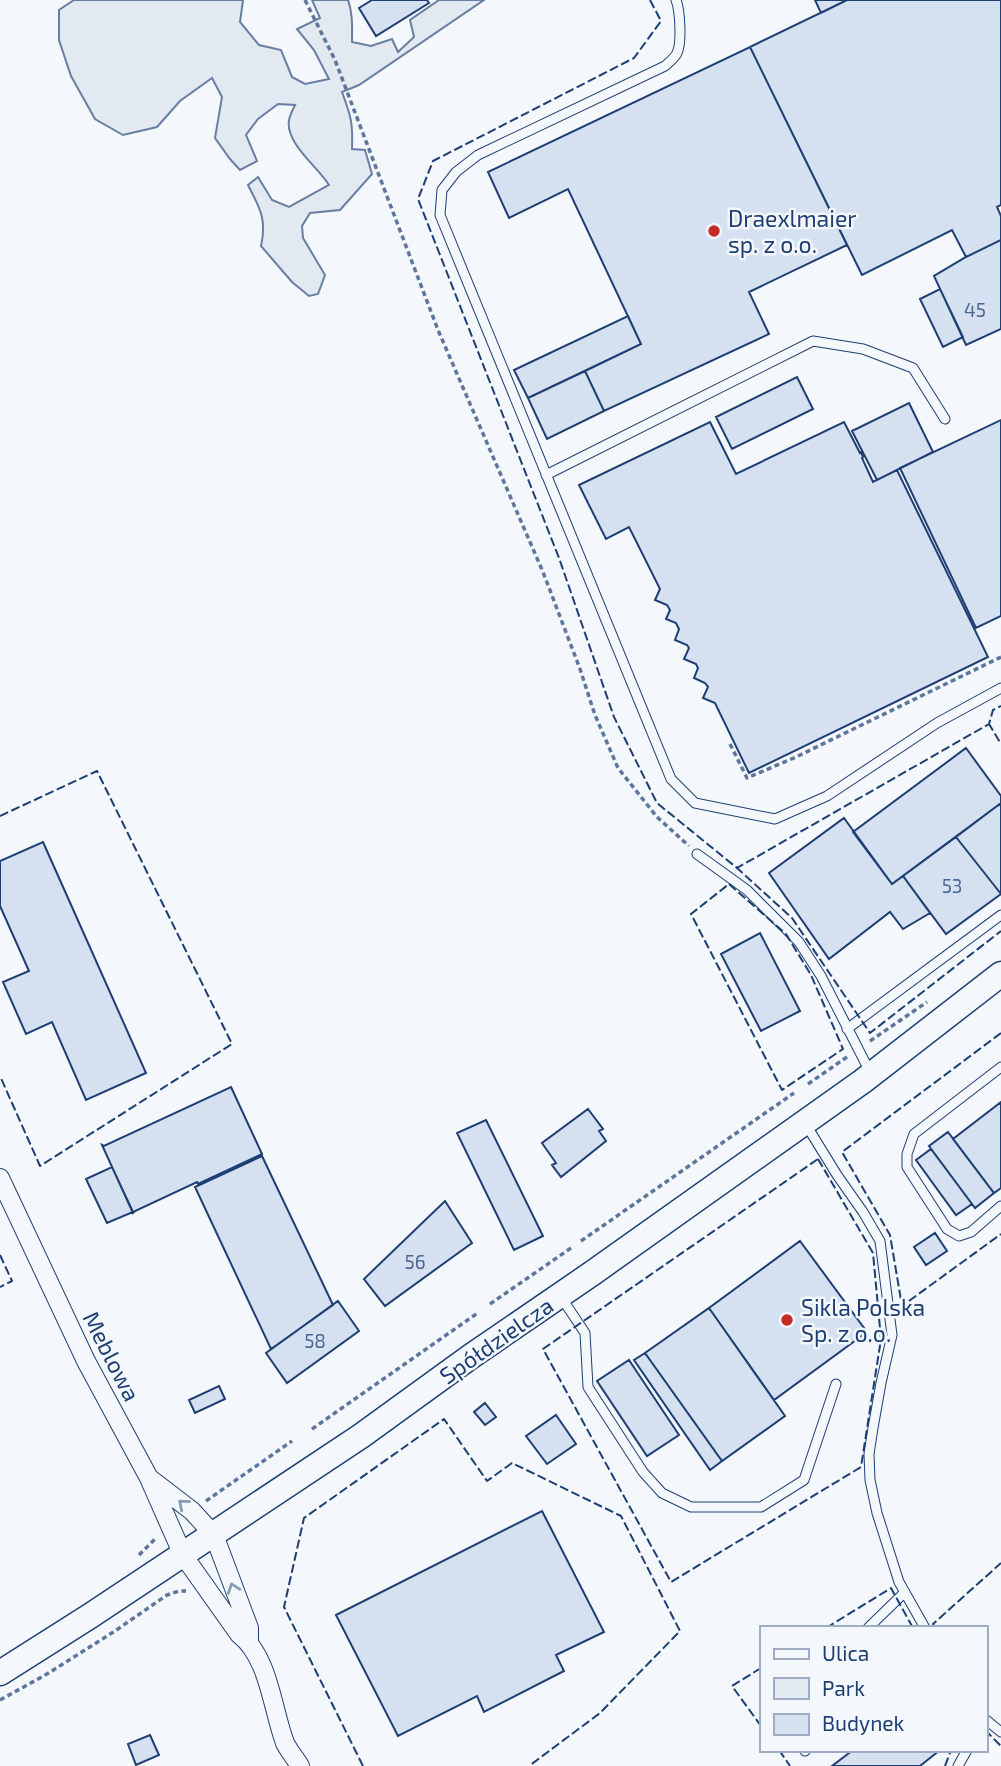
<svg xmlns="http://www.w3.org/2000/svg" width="1001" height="1766" font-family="'Exo 2',sans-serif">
  <rect width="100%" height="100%" fill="#f4f7fb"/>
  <!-- green -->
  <path fill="#e3e9f0" stroke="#687fa3" stroke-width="2" d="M 74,0 L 243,0 L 240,22 L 259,45 L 281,50 L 292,77 L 305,84 L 329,79 L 314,50 L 297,29 L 320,18 L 312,0 L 348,0 C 353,14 352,27 352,42 L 371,46 L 392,39 L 398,52 L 414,37 L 410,20 L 439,0 L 484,0 L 359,85 L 342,92 C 351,116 353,123 352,149 L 365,150 L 372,174 L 340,210 L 310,213 L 302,226 L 303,238 L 325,275 L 318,294 L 309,296 L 292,282 L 261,246 C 267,220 260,208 248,185 L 258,177 L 272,200 L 289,207 L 329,185 C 318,167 285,143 289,120 C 290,115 293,109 295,105 L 278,104 L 258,119 L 246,135 L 257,161 L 240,170 L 230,159 L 215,138 L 222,97 L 212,78 L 180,101 L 157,127 L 123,135 L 95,119 L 71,76 L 59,40 L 59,10 Z"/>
  <!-- building -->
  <path fill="#d5e0f0" stroke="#1d3f73" stroke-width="2" d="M 372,0 L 427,0 L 429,3 L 376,36 L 359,8 Z
    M 815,0 L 847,0 L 821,13 Z
    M 847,0 L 1001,0 L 1001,205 L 997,207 L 1001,216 L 1001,240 L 966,257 L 952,230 L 862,275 L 750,47 Z
    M 750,47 L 847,245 L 749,292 L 769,334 L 604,411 L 585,371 L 641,344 L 568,189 L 509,218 L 488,172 Z
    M 1001,240 L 1001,329 L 966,345 L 934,276 L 966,257 Z
    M 940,289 L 963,337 L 943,347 L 920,299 Z
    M 628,316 L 641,344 L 528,398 L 514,370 Z
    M 585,371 L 604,411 L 547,439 L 528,398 Z
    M 797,377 L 813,409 L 732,449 L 716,417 Z
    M 909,403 L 933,452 L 877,480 L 852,431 Z
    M 1001,420 L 1001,616 L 976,628 L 900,468 Z
    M 710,422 L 736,474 L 844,422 L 860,453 L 861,452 L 863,457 L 862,458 L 873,482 L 897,470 L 988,657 L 749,773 L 715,703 L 703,698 L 708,687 L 705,683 L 694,678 L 698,668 L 696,664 L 684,659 L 689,648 L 687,645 L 675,640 L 679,629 L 676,623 L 666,619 L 670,610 L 667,605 L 655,600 L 660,589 L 629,527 L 606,539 L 579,485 Z
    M 966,748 L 1001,796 L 1001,803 L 892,884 L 853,832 Z
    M 1001,803 L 1001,894 L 956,837 Z
    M 844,818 L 892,884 L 903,876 L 930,913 L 903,929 L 890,912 L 829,959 L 769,873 Z
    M 956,837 L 1001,894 L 946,934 L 903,876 Z
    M 43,842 L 146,1073 L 86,1100 L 52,1022 L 26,1034 L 3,982 L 29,971 L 0,906 L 0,861 Z
    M 760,933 L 800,1011 L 761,1031 L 721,954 Z
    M 231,1087 L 262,1154 L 198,1184 L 197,1182 L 135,1211 L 133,1213 L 102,1145 L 104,1146 Z
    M 1001,1102 L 1001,1188 L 994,1193 L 953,1139 Z
    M 588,1109 L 603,1129 L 599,1131 L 606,1141 L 561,1177 L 552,1165 L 556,1163 L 542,1143 Z
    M 486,1120 L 543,1236 L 514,1250 L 457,1133 Z
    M 948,1132 L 994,1193 L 975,1208 L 929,1146 Z
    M 931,1149 L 972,1204 L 956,1215 L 916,1160 Z
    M 262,1156 L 333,1305 L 271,1349 L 195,1187 Z
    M 112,1167 L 133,1212 L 107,1223 L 86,1179 Z
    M 445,1201 L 472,1243 L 385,1306 L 364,1279 Z
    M 935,1233 L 947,1251 L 926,1265 L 914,1247 Z
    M 800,1241 L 867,1332 L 774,1400 L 709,1308 Z
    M 338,1301 L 359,1331 L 287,1383 L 266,1353 Z
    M 709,1308 L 785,1416 L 722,1461 L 645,1353 Z
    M 645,1353 L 722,1461 L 710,1470 L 634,1360 Z
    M 629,1360 L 679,1435 L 647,1456 L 597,1381 Z
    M 219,1386 L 225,1399 L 195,1413 L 189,1400 Z
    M 485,1403 L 496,1417 L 485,1425 L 474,1412 Z
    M 556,1415 L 576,1444 L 547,1464 L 526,1436 Z
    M 542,1511 L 604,1632 L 556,1655 L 564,1671 L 484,1712 L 477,1696 L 398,1736 L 336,1615 Z
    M 150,1735 L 159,1755 L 136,1765 L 128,1744 Z
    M 853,1750 L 940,1750 L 920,1766 L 832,1766 Z"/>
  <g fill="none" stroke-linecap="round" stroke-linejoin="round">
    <!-- lane casing -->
    <g stroke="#1d3f73" stroke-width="11">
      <path id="lane" d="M 676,0 C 680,10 682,43 677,53 C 675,58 668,63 665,66 L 478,155 L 456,172 L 442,190 L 440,215 L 671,779 L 695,803 L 775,819 L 827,796 L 937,723 L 1001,688
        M 546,475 L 813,341 L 863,349 L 913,368 L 945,419
        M 697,854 L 747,890 L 799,942 L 821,976 L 871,1074
        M 847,1029 L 1001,915
        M 1001,1067 L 914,1134 L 907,1154 L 907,1167 L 947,1229 L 959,1236 L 971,1232 L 1001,1206
        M 805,1123 L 837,1175 L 863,1212 L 880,1241 L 892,1335 L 881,1383 L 873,1428 L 869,1454 L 870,1480 L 877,1513 L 899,1582 L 925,1628
        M 561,1297 L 585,1333 L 588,1387 L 643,1472 L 662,1493 L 691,1507 L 761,1507 L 804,1480 L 836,1384
        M 868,1628 L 905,1592
        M 985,1719 L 1001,1732
        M 805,1751 L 806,1750
        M 958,1766 L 967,1750"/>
    </g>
    <!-- street casing -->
    <g stroke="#1d3f73" stroke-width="20">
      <path id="street" d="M 0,1178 L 86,1361 L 149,1478 L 183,1555 L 239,1634 C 269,1657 272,1708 285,1743 C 289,1751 295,1758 300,1766
        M 149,1478 L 192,1511 L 214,1535 L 249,1628 L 249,1641"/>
    </g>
    <!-- secondary casing -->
    <g stroke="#1d3f73" stroke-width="27">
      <path id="secondary" d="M 0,1673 L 90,1616 L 361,1436 L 470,1357 L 594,1272 L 863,1081 L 1001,974"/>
    </g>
    <!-- path -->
    <path stroke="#5e769c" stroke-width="3.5" stroke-dasharray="5 3.5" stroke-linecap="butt" d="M 305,0 L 335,60 L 438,330 L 543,572 L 580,669 L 595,715 L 618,768 L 657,817 L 689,846
      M 730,744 L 747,778 L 796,757 L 1001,657
      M 870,1041 L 927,1002
      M 808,1084 L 847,1057
      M 581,1241 L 794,1093
      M 490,1304 L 571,1248
      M 312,1429 L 479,1312
      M 206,1501 L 292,1441
      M 139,1555 L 156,1538
      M 0,1700 L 47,1674 L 115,1631 L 167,1595 L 179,1591 L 186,1591"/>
    <!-- lane -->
    <use href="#lane" stroke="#f4f7fb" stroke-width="9"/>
    <!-- street -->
    <use href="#street" stroke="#f4f7fb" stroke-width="18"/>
    <!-- secondary -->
    <use href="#secondary" stroke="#f4f7fb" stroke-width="24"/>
    <!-- fence -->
    <path stroke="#1d3f73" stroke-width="2" stroke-dasharray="9 3.5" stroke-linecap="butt" d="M 650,0 L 661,21 L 634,58 L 433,161 L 418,199 L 559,558 L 614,717 L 657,803 L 737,868 L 989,724 L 993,710 L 1001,706
      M 988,725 L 989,724 L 1001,744
      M 0,816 L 97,771 L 232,1044 L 40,1166 L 0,1076
      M 738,867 L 737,868 L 792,918 L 870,1033 L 1001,931
      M 729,884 L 786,934 L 811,975 L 843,1049 L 782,1090 L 691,914 Z
      M 1001,1033 L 842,1152 L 890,1235 L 902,1306 L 1001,1234
      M 818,1159 L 873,1253 L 881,1339 L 861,1467 L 671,1582 L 543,1349 Z
      M 0,1255 L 12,1281 L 0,1287
      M 826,1628 L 891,1588 L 913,1628
      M 935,1628 L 933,1624 L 1001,1563
      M 761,1668 L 732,1686 L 761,1726
      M 985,1704 L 988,1709 L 985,1721
      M 985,1730 L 1001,1746
      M 779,1750 L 790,1766
      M 363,1766 L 284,1607 L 304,1518 L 444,1419 L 487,1481 L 512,1463 L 621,1516 L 680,1631 L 600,1713 L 529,1766
      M 945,1766 L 951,1750"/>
  </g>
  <!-- one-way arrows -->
  <defs><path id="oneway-chevron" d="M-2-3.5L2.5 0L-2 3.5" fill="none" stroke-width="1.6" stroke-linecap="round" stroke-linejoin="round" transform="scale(1.75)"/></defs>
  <g stroke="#889bb7">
    <use href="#oneway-chevron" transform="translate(183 1504) rotate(-140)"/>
    <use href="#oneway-chevron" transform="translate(233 1588) rotate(-109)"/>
  </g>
  <!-- markers -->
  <g fill="#c62828" stroke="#f4f7fb" stroke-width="2.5">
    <circle cx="714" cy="231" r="7"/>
    <circle cx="787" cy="1320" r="7"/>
  </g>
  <g text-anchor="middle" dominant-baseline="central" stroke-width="5" stroke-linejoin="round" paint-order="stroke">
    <!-- number labels -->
    <g font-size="19" fill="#4b6792">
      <text x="975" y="309">45</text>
      <text x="952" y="885">53</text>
      <text x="415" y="1261">56</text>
      <text x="315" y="1340">58</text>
    </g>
    <!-- poi labels -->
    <g font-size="23" fill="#1d3f73" stroke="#f4f7fb" text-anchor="start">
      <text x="728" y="218">Draexlmaier<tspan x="728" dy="26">sp. z o.o.</tspan></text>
      <text x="801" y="1307">Sikla Polska<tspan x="801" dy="26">Sp. z o.o.</tspan></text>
    </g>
    <!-- street labels -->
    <g font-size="23" fill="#1d3f73" stroke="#f4f7fb">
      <text transform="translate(496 1340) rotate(-35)">Spółdzielcza</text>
      <text transform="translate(112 1356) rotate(63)">Meblowa</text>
    </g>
  </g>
  <!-- legend -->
  <rect x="760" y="1626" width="228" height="126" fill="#f4f7fb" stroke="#9eadc5" stroke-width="2"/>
  <rect x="774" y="1649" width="35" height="10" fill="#f4f7fb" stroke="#9eadc5" stroke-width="2"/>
  <text x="822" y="1661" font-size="21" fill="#1d3f73">Ulica</text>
  <rect x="774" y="1678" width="35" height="21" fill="#e3e9f0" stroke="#9eadc5" stroke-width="2"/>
  <text x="822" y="1696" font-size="21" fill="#1d3f73">Park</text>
  <rect x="774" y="1714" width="35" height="21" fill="#d5e0f0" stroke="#9eadc5" stroke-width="2"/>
  <text x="822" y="1731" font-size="21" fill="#1d3f73">Budynek</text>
</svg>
